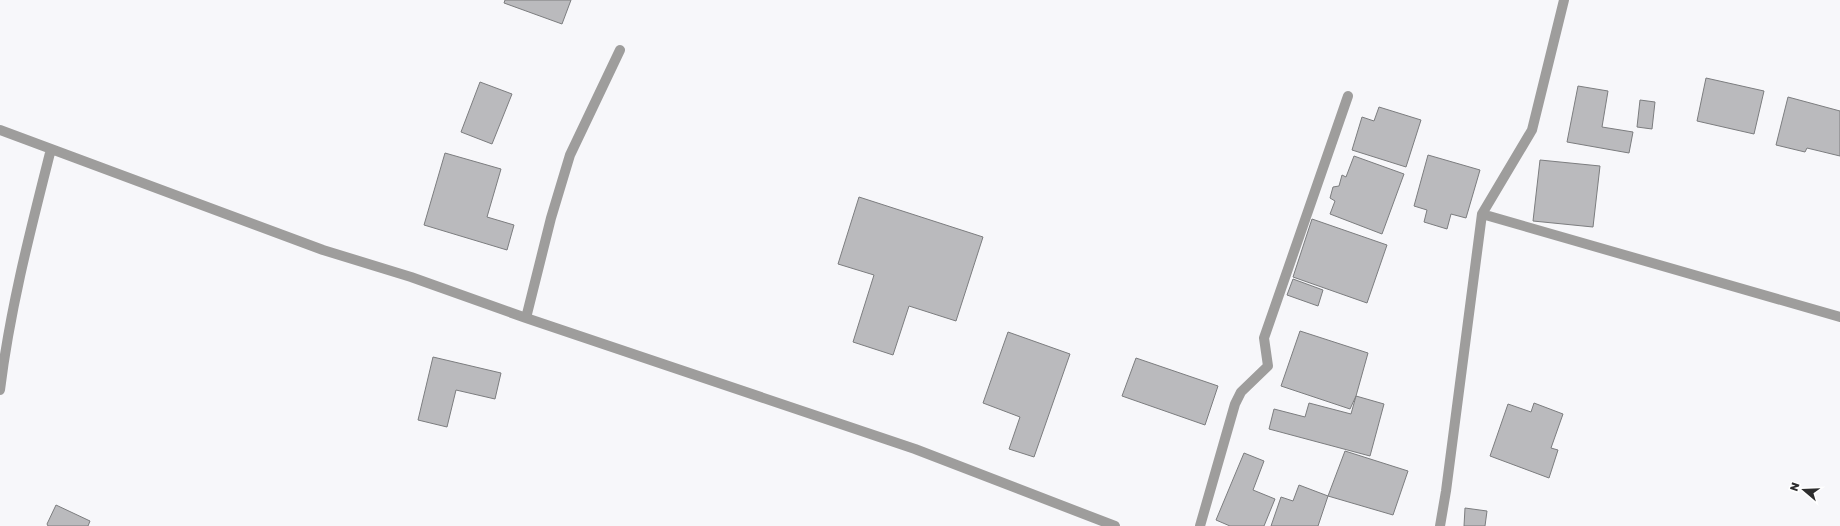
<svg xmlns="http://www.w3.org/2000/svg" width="1840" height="526" font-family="'Golos Text',sans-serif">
  <rect width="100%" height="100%" fill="#f7f7fa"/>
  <!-- building -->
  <path fill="#bababd" stroke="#7c7d7f" d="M 505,0 L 571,0 L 562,24 L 504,3 Z
    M 1706,78 L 1764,91 L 1754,134 L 1697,121 Z
    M 480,82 L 512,94 L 492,144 L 461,132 Z
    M 1578,86 L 1608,91 L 1602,127 L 1633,132 L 1629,153 L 1567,142 Z
    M 1788,97 L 1840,111 L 1840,156 L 1807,148 L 1805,152 L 1776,145 Z
    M 1640,100 L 1655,102 L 1652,129 L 1637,127 Z
    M 1379,107 L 1421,120 L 1406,167 L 1352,150 L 1362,117 L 1374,121 Z
    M 445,153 L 501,169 L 487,217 L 514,225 L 507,250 L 424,225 Z
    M 1428,155 L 1480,170 L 1466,218 L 1451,214 L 1447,229 L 1424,222 L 1427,210 L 1414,206 Z
    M 1354,156 L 1404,174 L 1382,234 L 1330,214 L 1335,201 L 1330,198 L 1333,187 L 1339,186 L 1342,175 L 1346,177 Z
    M 1540,160 L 1600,166 L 1593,227 L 1533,221 Z
    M 859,197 L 983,237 L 956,321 L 909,306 L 893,355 L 853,342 L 874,275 L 838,264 Z
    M 1312,219 L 1387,245 L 1367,303 L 1293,277 Z
    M 1293,279 L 1323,290 L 1318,306 L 1287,295 Z
    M 1300,331 L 1368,353 L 1356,396 L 1350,409 L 1281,386 Z
    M 1008,332 L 1070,354 L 1034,457 L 1009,449 L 1020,417 L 983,403 Z
    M 433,357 L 501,373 L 495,399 L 456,390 L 447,427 L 418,420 Z
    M 1136,358 L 1218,386 L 1205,425 L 1122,396 Z
    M 1356,396 L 1384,404 L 1370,456 L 1269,429 L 1274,409 L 1305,417 L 1309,403 L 1351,414 Z
    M 1534,403 L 1563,414 L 1551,448 L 1558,450 L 1549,478 L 1490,456 L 1508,404 L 1531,412 Z
    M 1345,451 L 1408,471 L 1393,515 L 1328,496 Z
    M 1244,453 L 1264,461 L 1253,490 L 1275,499 L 1264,526 L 1230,526 L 1216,520 Z
    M 1299,485 L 1328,496 L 1318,526 L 1271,526 L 1281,497 L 1293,501 Z
    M 56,505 L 90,521 L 88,526 L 48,526 L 47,524 Z
    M 1465,508 L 1487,511 L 1485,526 L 1464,526 Z"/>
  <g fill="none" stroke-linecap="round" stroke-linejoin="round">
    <!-- minor -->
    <path stroke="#9e9d9c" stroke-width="10" d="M 0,130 L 323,250 L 411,277 L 526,318 L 915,449 L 1115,526
      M 1482,214 L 1840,317
      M 526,318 L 551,218 L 570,155 L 620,50
      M 0,390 C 10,308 31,228 51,149
      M 1200,526 L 1235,404 L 1241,392 L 1268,366 L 1264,338 L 1348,96
      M 1440,526 L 1446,491 L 1482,214 L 1532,130 L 1564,0"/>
  </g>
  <!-- north arrow -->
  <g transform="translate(1804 490) rotate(289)" stroke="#ffffff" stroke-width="3" paint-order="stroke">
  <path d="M0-3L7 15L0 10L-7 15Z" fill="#2d2d2e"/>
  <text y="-6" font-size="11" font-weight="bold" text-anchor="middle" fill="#2d2d2e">N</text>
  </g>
</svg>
